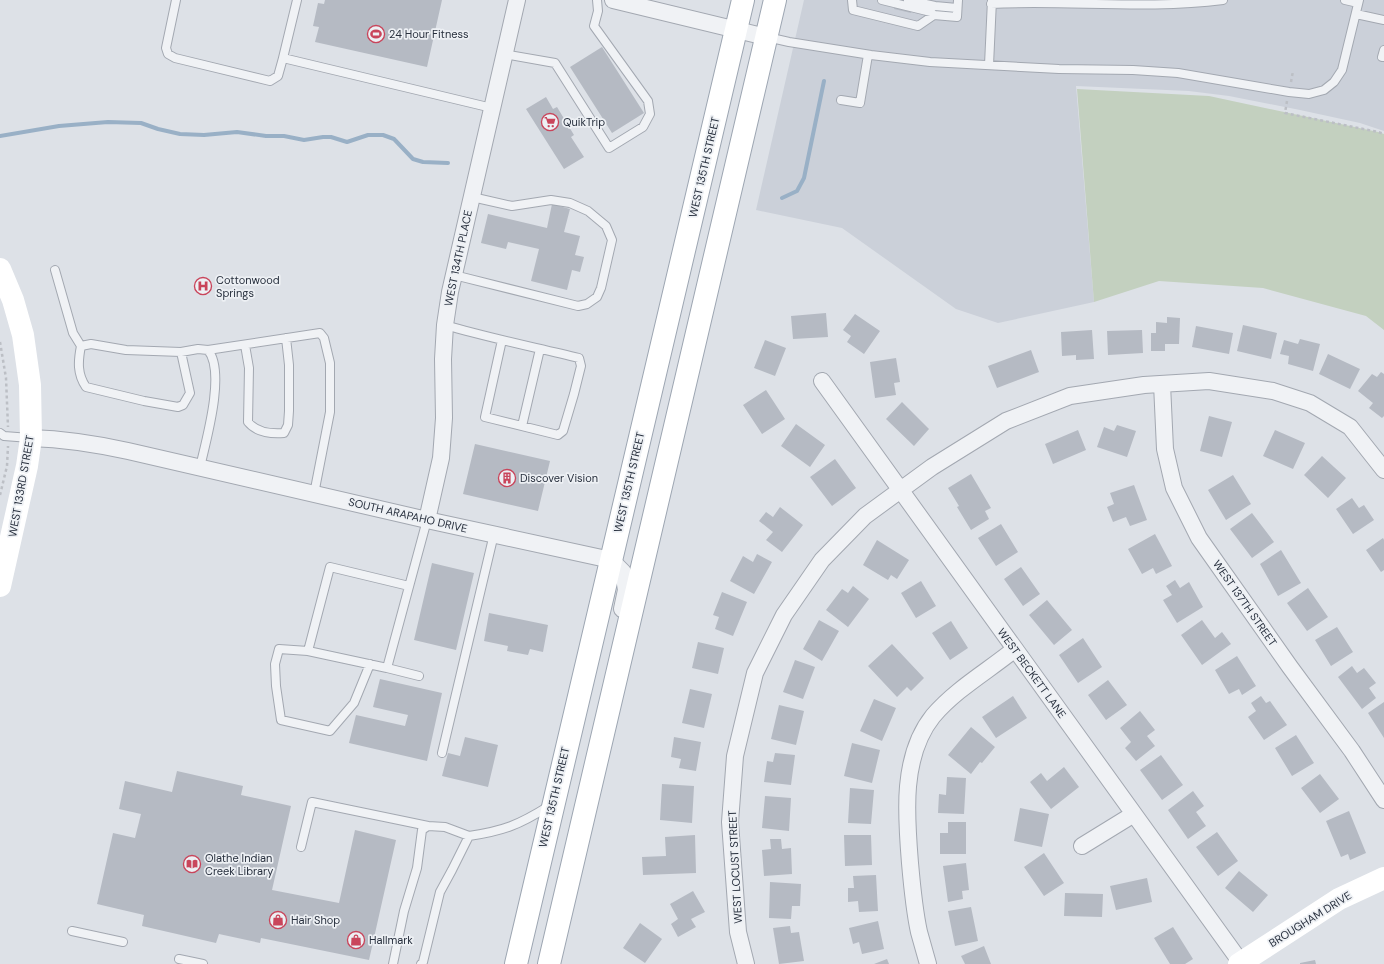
<svg xmlns="http://www.w3.org/2000/svg" width="1384" height="964" font-family="'DM Sans',sans-serif">
  <rect width="100%" height="100%" fill="#dde1e7"/>
  <!-- built -->
  <path fill="#cbd0d9" d="M 804,0 L 1384,0 L 1384,131 L 1360,123 L 1300,110 L 1229,96 L 1189,91 L 1076,86 L 1094,302 L 998,323 L 956,309 L 842,228 L 756,210 Z"/>
  <!-- green -->
  <path fill="#c3d0bf" d="M 1077,89 L 1209,96 L 1378,132 L 1384,134 L 1384,330 L 1366,316 L 1263,288 L 1159,281 L 1094,302 Z"/>
  <g fill="none" stroke-linecap="round" stroke-linejoin="round">
    <!-- stream -->
    <path stroke="#99b0c6" stroke-width="4" d="M 0,136 L 59,126 L 108,122 L 141,123 L 158,129 L 180,134 L 204,135 L 237,132 L 266,136 L 284,136 L 304,140 L 323,137 L 331,137 L 347,142 L 368,135 L 383,135 L 394,139 L 413,159 L 423,162 L 448,163
      M 782,198 L 797,191 L 804,178 L 824,81"/>
  </g>
  <!-- building -->
  <path fill="#b5bac3" d="M 325,0 L 442,0 L 427,67 L 315,42 L 319,27 L 313,26 L 318,3 L 324,4 Z
    M 896,0 L 914,0 L 911,13 L 894,9 Z
    M 602,47 L 644,113 L 612,133 L 570,67 Z
    M 546,97 L 553,109 L 557,107 L 574,135 L 571,137 L 584,157 L 564,169 L 526,109 Z
    M 552,204 L 570,209 L 564,232 L 580,236 L 575,255 L 584,257 L 580,272 L 572,270 L 567,290 L 531,281 L 539,249 L 508,242 L 506,249 L 481,243 L 488,214 L 547,228 Z
    M 826,313 L 828,337 L 793,339 L 791,316 Z
    M 855,314 L 880,331 L 864,354 L 847,342 L 851,336 L 843,330 Z
    M 1167,317 L 1180,318 L 1179,344 L 1165,344 L 1165,351 L 1151,351 L 1151,333 L 1156,333 L 1156,322 L 1167,323 Z
    M 1243,325 L 1277,333 L 1271,359 L 1237,351 Z
    M 1196,326 L 1233,333 L 1229,354 L 1192,347 Z
    M 1092,330 L 1094,359 L 1076,360 L 1076,355 L 1062,356 L 1061,332 Z
    M 1142,330 L 1143,353 L 1108,355 L 1107,331 Z
    M 1300,339 L 1320,344 L 1313,371 L 1288,364 L 1289,356 L 1280,354 L 1284,340 L 1298,344 Z
    M 765,340 L 786,348 L 775,376 L 754,368 Z
    M 1031,350 L 1039,372 L 997,388 L 988,366 Z
    M 1328,354 L 1360,369 L 1350,389 L 1319,374 Z
    M 896,358 L 900,382 L 894,383 L 896,395 L 875,398 L 870,362 Z
    M 1381,372 L 1384,374 L 1384,416 L 1382,418 L 1369,408 L 1373,403 L 1358,391 L 1372,374 L 1377,377 Z
    M 766,390 L 785,419 L 762,434 L 743,405 Z
    M 902,402 L 929,429 L 914,446 L 886,419 Z
    M 1209,416 L 1232,422 L 1222,457 L 1200,451 Z
    M 796,424 L 825,445 L 810,467 L 781,446 Z
    M 1117,425 L 1136,431 L 1127,457 L 1097,447 L 1104,427 L 1114,431 Z
    M 1078,430 L 1086,450 L 1053,464 L 1045,444 Z
    M 1275,430 L 1305,443 L 1293,469 L 1263,456 Z
    M 475,444 L 550,461 L 538,511 L 463,494 Z
    M 1322,456 L 1346,478 L 1328,498 L 1304,475 Z
    M 835,459 L 856,488 L 832,506 L 810,477 Z
    M 971,474 L 991,508 L 985,511 L 989,519 L 971,530 L 957,507 L 959,506 L 948,488 Z
    M 1233,475 L 1251,504 L 1226,520 L 1208,490 Z
    M 1134,485 L 1147,520 L 1130,526 L 1126,517 L 1113,522 L 1107,507 L 1114,504 L 1110,493 Z
    M 1352,498 L 1359,508 L 1364,505 L 1374,520 L 1353,534 L 1336,509 Z
    M 780,507 L 803,525 L 782,552 L 766,540 L 773,532 L 759,521 L 766,512 L 773,517 Z
    M 1252,513 L 1274,542 L 1252,558 L 1230,529 Z
    M 1001,524 L 1018,552 L 996,566 L 978,538 Z
    M 1155,534 L 1172,566 L 1156,574 L 1153,568 L 1142,574 L 1128,549 Z
    M 1383,538 L 1384,540 L 1384,570 L 1381,572 L 1366,550 Z
    M 877,540 L 909,560 L 897,579 L 891,575 L 888,580 L 863,565 Z
    M 1281,550 L 1301,583 L 1278,596 L 1260,564 Z
    M 757,554 L 772,562 L 754,594 L 730,581 L 743,556 L 753,562 Z
    M 432,563 L 474,573 L 456,650 L 414,640 Z
    M 1021,567 L 1040,594 L 1023,606 L 1004,579 Z
    M 1175,580 L 1180,588 L 1189,582 L 1203,607 L 1177,623 L 1163,600 L 1172,595 L 1166,586 Z
    M 921,581 L 936,606 L 916,618 L 901,593 Z
    M 853,586 L 869,599 L 848,627 L 826,610 L 842,589 L 848,593 Z
    M 1308,588 L 1328,617 L 1307,631 L 1287,603 Z
    M 722,592 L 747,602 L 733,636 L 715,629 L 719,617 L 713,615 Z
    M 1047,600 L 1072,630 L 1054,645 L 1029,615 Z
    M 489,613 L 548,625 L 543,652 L 530,649 L 528,655 L 507,651 L 508,646 L 484,641 Z
    M 819,620 L 839,631 L 822,661 L 803,649 Z
    M 1202,620 L 1215,638 L 1222,632 L 1231,644 L 1202,665 L 1181,635 Z
    M 951,621 L 968,648 L 950,660 L 932,633 Z
    M 1337,627 L 1353,652 L 1331,666 L 1315,640 Z
    M 1083,638 L 1102,667 L 1078,683 L 1059,655 Z
    M 698,642 L 724,648 L 718,674 L 692,668 Z
    M 892,644 L 924,678 L 911,691 L 907,687 L 897,697 L 868,666 Z
    M 1237,656 L 1256,686 L 1242,695 L 1239,689 L 1229,694 L 1215,670 Z
    M 795,660 L 815,667 L 803,699 L 783,692 Z
    M 1352,666 L 1357,673 L 1364,668 L 1376,683 L 1369,688 L 1376,698 L 1362,709 L 1338,677 Z
    M 380,679 L 442,693 L 427,761 L 349,743 L 356,715 L 405,726 L 408,715 L 373,707 Z
    M 1108,680 L 1127,705 L 1106,720 L 1088,695 Z
    M 690,689 L 712,694 L 704,728 L 682,723 Z
    M 1013,696 L 1027,718 L 996,738 L 982,717 Z
    M 1261,696 L 1266,703 L 1270,701 L 1287,725 L 1264,740 L 1248,717 L 1256,711 L 1251,703 Z
    M 874,699 L 896,708 L 882,741 L 860,731 Z
    M 1384,702 L 1384,738 L 1368,713 Z
    M 779,705 L 804,711 L 796,745 L 771,739 Z
    M 1140,711 L 1155,730 L 1147,736 L 1155,746 L 1136,761 L 1125,748 L 1131,742 L 1120,728 Z
    M 971,727 L 995,747 L 982,763 L 980,762 L 971,774 L 948,755 Z
    M 1296,735 L 1314,763 L 1292,776 L 1275,748 Z
    M 465,737 L 498,745 L 488,787 L 442,776 L 448,753 L 460,756 Z
    M 674,737 L 701,742 L 696,771 L 679,768 L 681,759 L 671,757 Z
    M 852,743 L 880,750 L 872,783 L 844,776 Z
    M 775,753 L 795,755 L 791,785 L 764,782 L 767,761 L 773,762 Z
    M 1161,755 L 1183,785 L 1162,800 L 1140,770 Z
    M 1064,767 L 1079,787 L 1051,809 L 1030,782 L 1041,773 L 1047,781 Z
    M 177,771 L 243,786 L 241,795 L 291,806 L 272,890 L 339,903 L 355,830 L 396,840 L 369,960 L 261,938 L 260,943 L 219,934 L 216,943 L 142,926 L 144,915 L 97,904 L 113,833 L 135,838 L 141,814 L 119,809 L 125,781 L 172,792 Z
    M 1320,774 L 1339,799 L 1320,813 L 1301,788 Z
    M 947,777 L 966,778 L 964,814 L 938,813 L 939,794 L 946,795 Z
    M 662,784 L 694,786 L 692,823 L 660,820 Z
    M 850,788 L 874,790 L 871,824 L 848,823 Z
    M 1193,791 L 1204,806 L 1196,812 L 1206,826 L 1188,839 L 1168,810 Z
    M 765,796 L 791,798 L 789,831 L 762,828 Z
    M 1020,808 L 1049,814 L 1042,847 L 1014,841 Z
    M 1349,811 L 1366,853 L 1350,860 L 1348,854 L 1341,857 L 1326,821 Z
    M 948,822 L 966,822 L 966,854 L 940,854 L 940,833 L 948,833 Z
    M 1217,832 L 1238,861 L 1218,876 L 1196,847 Z
    M 695,835 L 696,873 L 643,875 L 642,857 L 666,856 L 665,837 Z
    M 844,835 L 871,835 L 872,865 L 845,866 Z
    M 770,839 L 781,839 L 782,849 L 791,848 L 792,874 L 764,876 L 762,850 L 771,849 Z
    M 1044,853 L 1064,883 L 1044,896 L 1024,867 Z
    M 966,863 L 969,890 L 962,891 L 963,899 L 948,902 L 943,866 Z
    M 1239,871 L 1268,895 L 1253,912 L 1225,888 Z
    M 876,875 L 878,911 L 859,912 L 858,901 L 848,902 L 848,888 L 854,888 L 853,876 Z
    M 1147,878 L 1152,902 L 1116,910 L 1110,886 Z
    M 770,882 L 801,884 L 800,906 L 792,906 L 791,919 L 769,918 Z
    M 693,891 L 705,912 L 691,919 L 696,927 L 678,937 L 671,924 L 678,919 L 670,904 Z
    M 1065,893 L 1103,894 L 1102,917 L 1064,916 Z
    M 971,907 L 978,941 L 955,946 L 948,911 Z
    M 878,921 L 884,949 L 862,954 L 859,942 L 853,944 L 849,928 Z
    M 640,923 L 662,939 L 645,963 L 623,948 Z
    M 790,926 L 791,933 L 799,932 L 804,961 L 779,964 L 773,928 Z
    M 1173,927 L 1193,959 L 1185,964 L 1170,964 L 1154,938 Z
    M 984,946 L 991,964 L 965,964 L 961,956 Z
    M 887,959 L 889,964 L 874,964 Z
    M 1315,960 L 1316,964 L 1300,964 L 1300,963 Z"/>
  <g fill="none" stroke-linecap="round" stroke-linejoin="round">
    <!-- lane casing -->
    <g stroke="#a3a8b1" stroke-width="10">
      <path id="lane" d="M 176,0 L 166,48 L 168,54 L 175,58 L 270,81 L 278,76 L 283,58
        M 297,0 L 283,58 L 492,108
        M 852,0 L 853,10 L 918,26 L 934,15 L 957,17 L 958,0
        M 882,0 L 931,12 L 934,15
        M 908,0 L 935,6 L 957,8
        M 1345,0 L 1358,3
        M 991,4 C 1068,0 1146,10 1223,0
        M 1356,14 L 1384,20
        M 767,37 L 789,42 L 871,55 L 930,62 L 1059,69 L 1133,70 L 1178,73 L 1289,92 L 1309,94 L 1324,90 L 1334,82 L 1342,70 L 1359,0
        M 1384,50 L 1382,57 L 1384,57
        M 504,54 L 555,63 L 609,148 L 643,127 L 650,114 L 648,101 L 594,26 L 598,11 L 597,0
        M 989,65 L 992,0
        M 841,100 L 860,103 L 868,55
        M 55,270 L 73,333 L 81,346
        M 454,275 L 578,306 L 587,304 L 597,297 L 601,288 L 612,240 L 606,226 L 588,211 L 570,203 L 551,200 L 512,206 L 472,197
        M 445,325 C 489,338 534,347 579,358 L 581,366 L 574,394 L 563,431 L 558,435 L 485,417 L 502,340
        M 245,345 L 249,368 L 248,422 C 256,432 271,434 284,433 L 288,425 L 289,411 L 289,365 L 286,338
        M 208,350 L 320,333 L 324,338 L 330,363 L 330,412 L 314,494
        M 181,352 L 190,393 L 183,405 L 178,407 L 144,401 L 86,387 C 77,374 78,361 81,346 L 91,344 L 126,350 L 181,352 L 198,349 L 208,350 C 226,372 206,441 200,467
        M 522,426 L 540,349
        M 0,433 L 4,436 L 30,438
        M 308,651 L 387,668 L 427,520
        M 370,664 L 354,703 L 330,731 L 281,720 L 276,686 L 275,664 L 279,649 L 308,651 L 330,567 L 409,586
        M 387,668 L 419,676
        M 442,753 L 494,534
        M 301,847 L 312,802 L 428,826
        M 72,931 L 123,942
        M 179,959 L 203,964
        M 393,964 L 404,911 L 417,868 L 422,830 L 428,826 L 445,827 L 469,836
        M 421,964 L 423,962 L 440,892 L 452,870 L 469,836 C 503,831 519,825 549,806"/>
    </g>
    <!-- street casing -->
    <g stroke="#a3a8b1" stroke-width="18">
      <path id="street" d="M 613,0 L 766,37
        M 822,381 L 1242,964
        M 1162,384 L 1165,449 L 1174,488 L 1199,538 L 1290,667 L 1352,751 L 1384,800
        M 31,438 C 64,439 96,444 128,451 L 427,520 L 611,560 L 623,572 L 626,590 L 622,609
        M 427,520 L 441,458 L 444,418 L 443,359 L 445,325 L 450,292 L 517,0
        M 1082,846 L 1134,814
        M 746,964 L 738,932 L 730,822 L 735,756 L 755,673 L 784,615 L 822,560 L 865,516 L 932,467 L 1006,421 L 1070,396 L 1144,385 L 1209,381 L 1273,391 L 1310,403 L 1350,427 L 1384,470
        M 928,964 C 925,953 922,943 919,932 C 914,909 912,886 910,863 C 906,815 901,756 933,716 C 956,689 988,671 1015,649"/>
    </g>
    <!-- primary casing -->
    <g stroke="#9da6b2" stroke-width="24">
      <path id="primary" d="M 516,964 L 743,0
        M 549,964 L 775,0"/>
    </g>
    <!-- path -->
    <path stroke="#bcbfc5" stroke-width="2.5" stroke-dasharray="3 3" stroke-linecap="butt" d="M 1291,82 L 1293,71
      M 1287,101 L 1285,113 L 1378,132 L 1384,134
      M 0,342 L 6,378 L 8,427
      M 0,495 L 7,466 L 8,446"/>
    <!-- lane -->
    <use href="#lane" stroke="#f0f2f5" stroke-width="8"/>
    <!-- street -->
    <use href="#street" stroke="#f0f2f5" stroke-width="16"/>
    <!-- secondary -->
    <path stroke="#fff" stroke-width="22" d="M 0,269 L 13,300 L 23,335 L 30,385 L 31,438 L 27,466 L 0,586
      M 1239,964 L 1339,899 L 1384,878"/>
    <!-- primary -->
    <use href="#primary" stroke="#fff" stroke-width="22"/>
  </g>
  <!-- icons -->
  <defs>
    <g id="stadium-ring" transform="scale(0.9)"><circle r="9.5" fill="#edf0f4" stroke="#c9455b" stroke-width="1.5"/><path d="M0-5a6.5 5 0 1 0 0 10a6.5 5 0 1 0 0-10ZM-3.5-1.8h7v3.6h-7Z" fill="#c9455b"/></g>
    <g id="supermarket-ring" transform="scale(0.9)"><circle r="9.5" fill="#edf0f4" stroke="#c9455b" stroke-width="1.5"/><path d="M-6-5.5h2.5l.6 2H6L4.5 2H-2.5L-4.4-4H-6ZM-1.5 3.2a1.3 1.3 0 1 0 .1 0ZM3 3.2a1.3 1.3 0 1 0 .1 0Z" fill="#c9455b"/></g>
    <g id="hospital-ring" transform="scale(0.9)"><circle r="9.5" fill="#edf0f4" stroke="#c9455b" stroke-width="1.5"/><path d="M-5-5h3v3.5h4V-5h3V5h-3V1.5h-4V5h-3Z" fill="#c9455b"/></g>
    <g id="building-ring" transform="scale(0.9)"><circle r="9.5" fill="#edf0f4" stroke="#c9455b" stroke-width="1.5"/><path d="M-4-6H4V6H1V3H-1V6H-4ZM-2.5-4.3h1.7v1.8h-1.7ZM.8-4.3h1.7v1.8H.8ZM-2.5-1h1.7V.8h-1.7ZM.8-1h1.7V.8H.8Z" fill="#c9455b"/></g>
    <g id="library-ring" transform="scale(0.9)"><circle r="9.5" fill="#edf0f4" stroke="#c9455b" stroke-width="1.5"/><path d="M-6-4Q-3-5.5-.7-3.5V5Q-3 3-6 4ZM6-4Q3-5.5 .7-3.5V5Q3 3 6 4Z" fill="#c9455b"/></g>
    <g id="shop-ring" transform="scale(0.9)"><circle r="9.5" fill="#edf0f4" stroke="#c9455b" stroke-width="1.5"/><path d="M-5-2.5h2.3a2.7 3.5 0 0 1 5.4 0H5L5.5 6h-11ZM-1.5-2.5h3a1.5 2.3 0 0 0-3 0Z" fill="#c9455b"/></g>
  </defs>
  <g fill-rule="evenodd">
    <use href="#stadium-ring" x="376" y="34"/>
    <use href="#supermarket-ring" x="550" y="122"/>
    <use href="#hospital-ring" x="203" y="286"/>
    <use href="#building-ring" x="507" y="478"/>
    <use href="#library-ring" x="192" y="864"/>
    <use href="#shop-ring" x="278" y="920"/>
    <use href="#shop-ring" x="356" y="940"/>
  </g>
  <g text-anchor="middle" dominant-baseline="central" stroke-width="3.5" stroke-linejoin="round" paint-order="stroke">
    <!-- poi labels -->
    <g font-size="11" fill="#272f3d" stroke="#edf0f4" text-anchor="start">
      <text x="389" y="34">24 Hour Fitness</text>
      <text x="563" y="122">QuikTrip</text>
      <text x="216" y="280">Cottonwood<tspan x="216" dy="13">Springs</tspan></text>
      <text x="520" y="478">Discover Vision</text>
      <text x="205" y="858">Olathe Indian<tspan x="205" dy="13">Creek Library</tspan></text>
      <text x="291" y="920">Hair Shop</text>
      <text x="369" y="940">Hallmark</text>
    </g>
    <!-- street labels -->
    <g font-size="11" fill="#272f3d" stroke="#edf0f4">
      <text transform="translate(704 167) rotate(-77)">WEST 135TH STREET</text>
      <text transform="translate(458 258) rotate(-78)">WEST 134TH PLACE</text>
      <text transform="translate(629 482) rotate(-77)">WEST 135TH STREET</text>
      <text transform="translate(21 486) rotate(-80)">WEST 133RD STREET</text>
      <text transform="translate(408 515) rotate(13)">SOUTH ARAPAHO DRIVE</text>
      <text transform="translate(1245 603) rotate(55)">WEST 137TH STREET</text>
      <text transform="translate(1032 673) rotate(54)">WEST BECKETT LANE</text>
      <text transform="translate(554 797) rotate(-77)">WEST 135TH STREET</text>
      <text transform="translate(735 867) rotate(-93)">WEST LOCUST STREET</text>
      <text transform="translate(1310 919) rotate(-32)">BROUGHAM DRIVE</text>
    </g>
  </g>
</svg>
